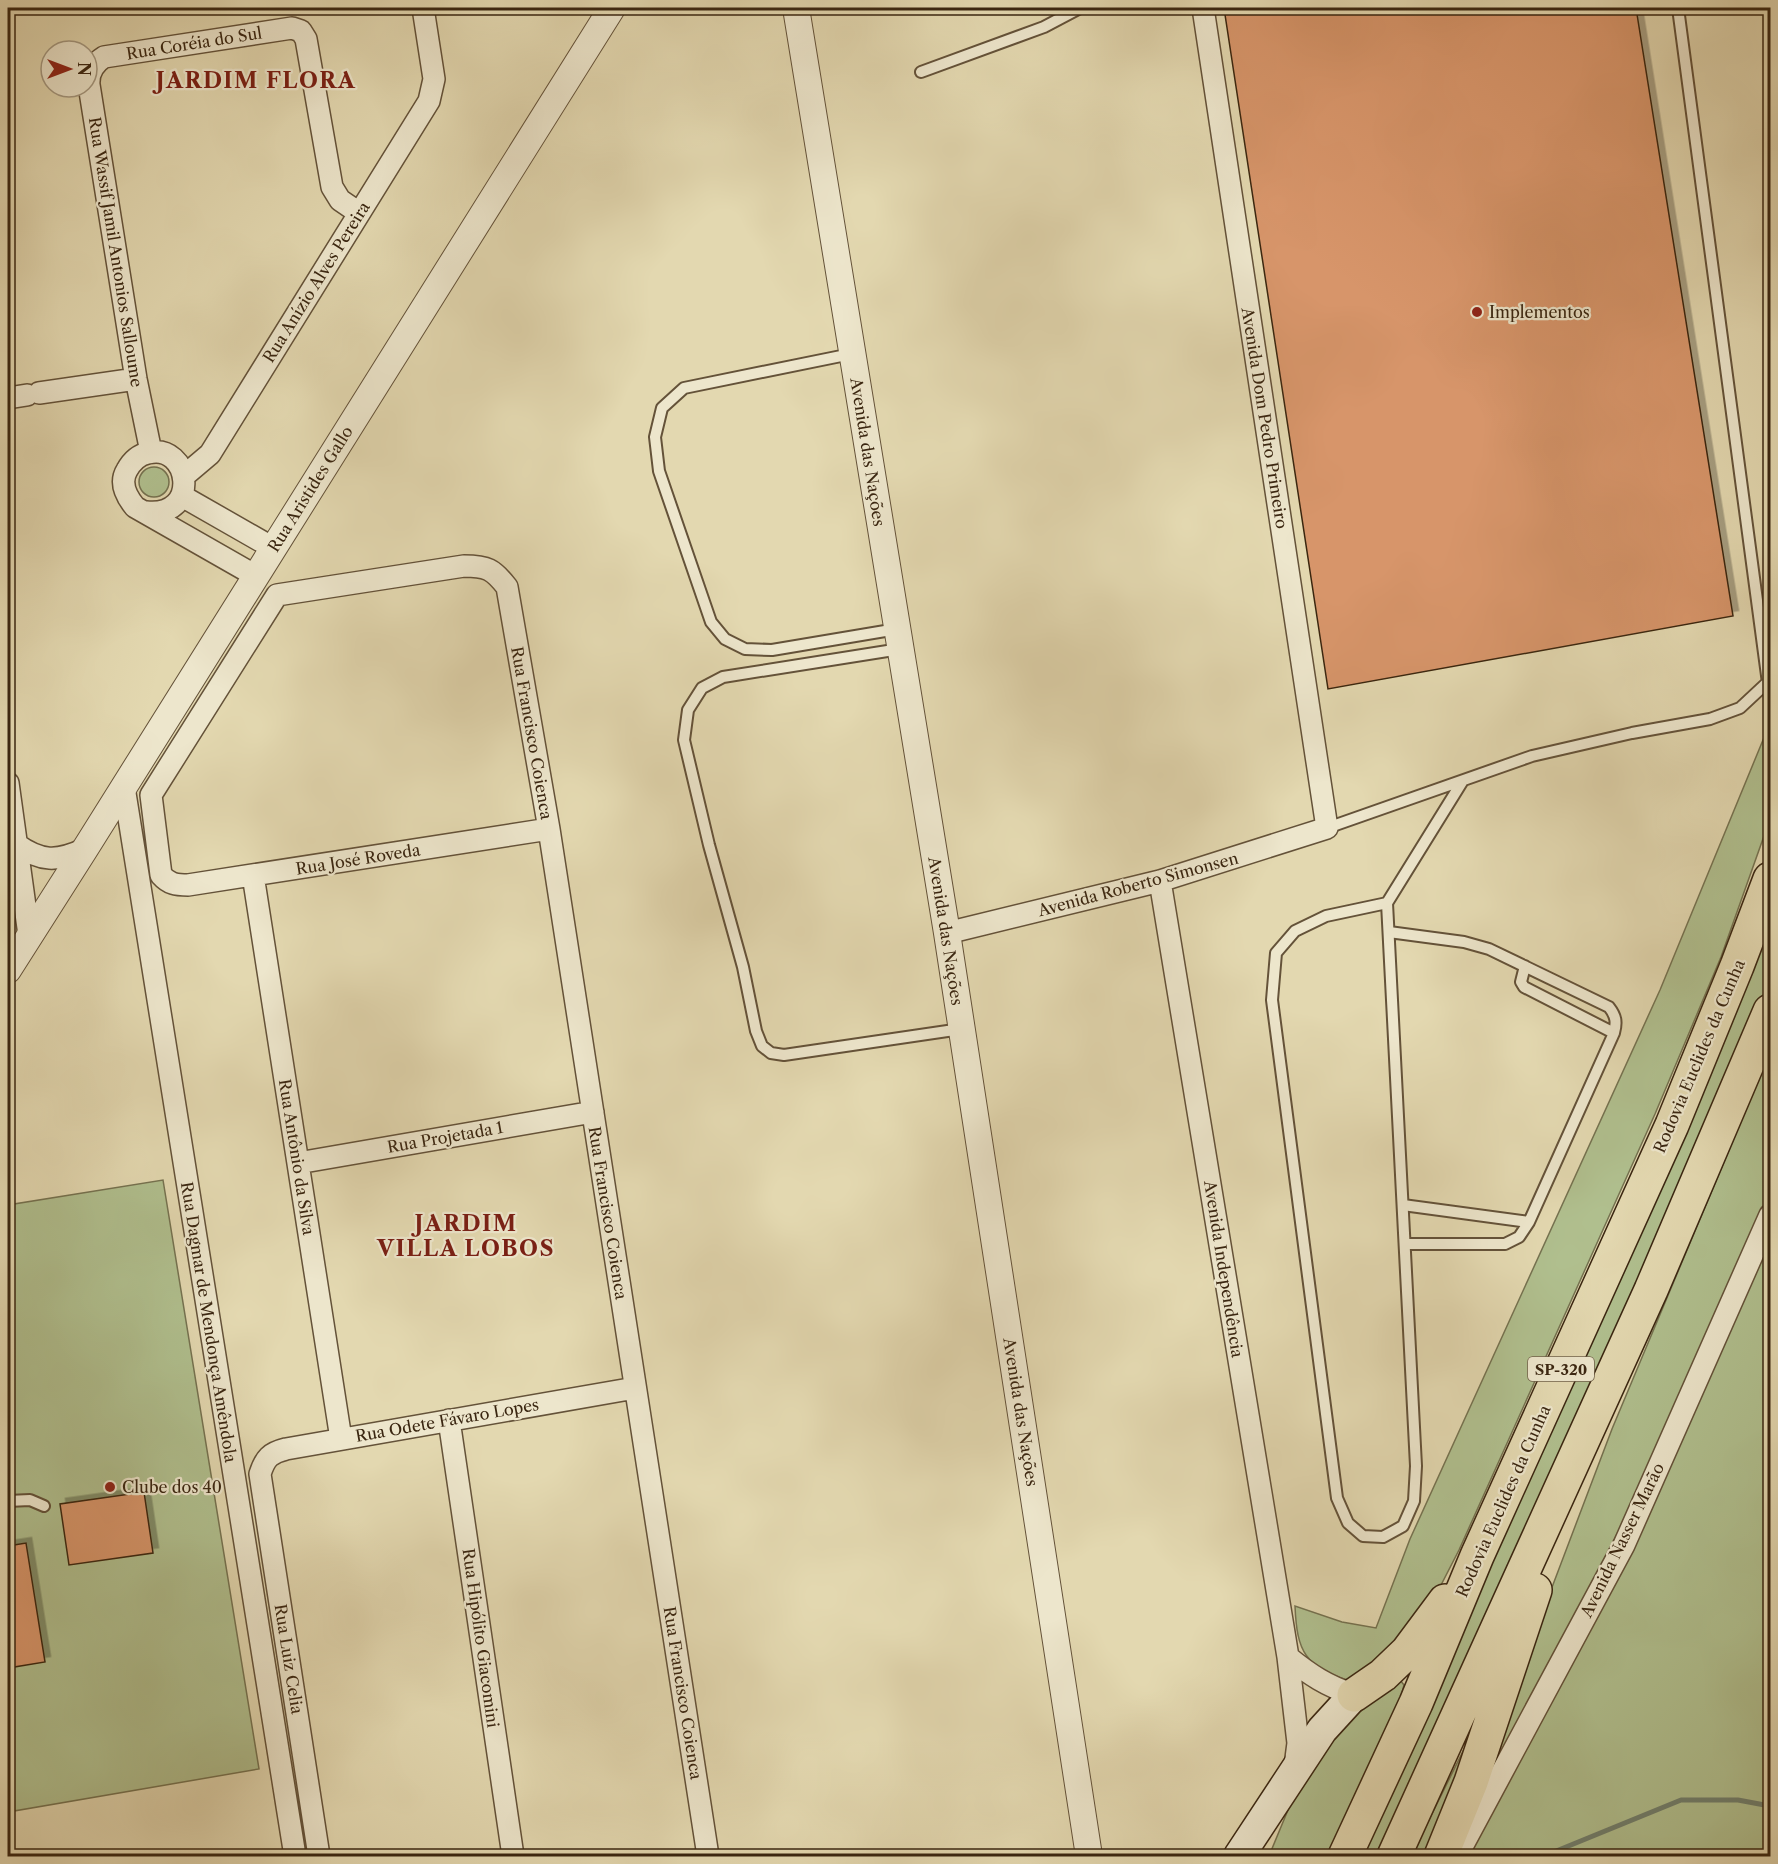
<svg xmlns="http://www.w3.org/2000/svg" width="1778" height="1864" font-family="'Libre Caslon Text',serif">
  <defs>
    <filter id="shadow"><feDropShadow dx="5.5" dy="-5.5" stdDeviation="0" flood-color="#0004"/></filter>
  </defs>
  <rect width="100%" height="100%" fill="#e3d8b0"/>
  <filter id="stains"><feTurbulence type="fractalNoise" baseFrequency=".00333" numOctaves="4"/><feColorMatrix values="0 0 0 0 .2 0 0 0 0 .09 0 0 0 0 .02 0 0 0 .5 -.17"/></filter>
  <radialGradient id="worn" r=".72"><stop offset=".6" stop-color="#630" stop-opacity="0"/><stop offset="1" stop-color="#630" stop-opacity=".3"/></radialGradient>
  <!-- green -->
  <path fill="#b0bf8e" stroke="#757250" stroke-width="1.5" d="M139 482a15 15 0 1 1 30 0a15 15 0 1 1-30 0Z
    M 1770,723 L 1770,819 L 1721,957 L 1655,1114 L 1459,1550 L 1423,1620 L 1403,1646 L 1350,1681 C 1305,1666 1297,1653 1295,1606 L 1342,1622 L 1376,1628 L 1410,1539 L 1660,990 Z
    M 1770,898 L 1770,990 L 1644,1287 L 1386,1856 L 1356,1856 Z
    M 1770,1052 L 1770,1192 L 1619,1530 L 1521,1721 L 1485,1786 L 1477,1785 L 1612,1429 Z
    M 163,1180 L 259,1769 L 8,1812 L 8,1205 Z
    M 1770,1237 L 1770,1856 L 1463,1856 Z
    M 1400,1680 L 1404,1685 L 1401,1697 L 1327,1856 L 1269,1856 L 1295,1793 L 1353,1709 Z
    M 1477,1723 L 1435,1856 L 1411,1856 Z"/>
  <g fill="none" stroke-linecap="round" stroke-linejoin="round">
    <!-- stream -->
    <path stroke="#717f6d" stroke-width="5" d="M 1544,1856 L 1681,1800 L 1738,1800 L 1770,1806"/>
  </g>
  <!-- building -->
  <path fill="#d7956a" stroke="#3a2611" stroke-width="1.5" filter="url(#shadow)" d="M 1224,8 L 1636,8 L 1733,616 L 1328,689 Z
    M 144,1492 L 153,1553 L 69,1565 L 60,1504 Z
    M 26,1543 L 45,1662 L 8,1668 L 8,1546 Z"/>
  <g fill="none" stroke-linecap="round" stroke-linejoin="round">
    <!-- service casing -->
    <g stroke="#645239" stroke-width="14">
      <path id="service" d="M 1678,8 L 1768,683
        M 921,72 L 1044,27 L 1080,8
        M 851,354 L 684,388 L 662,408 L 655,437 L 659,471 L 711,622 L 725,639 L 745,649 L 772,650 L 897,629
        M 900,649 L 723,677 L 702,688 L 688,710 L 684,740 L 709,845 L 743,967 L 756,1031 L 762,1046 L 771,1053 L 784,1055 L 961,1029
        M 1327,828 L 1532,756 L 1632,733 L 1710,719 L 1740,708 L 1770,680
        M 1387,903 L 1326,916 L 1295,931 L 1276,953 L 1272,1000 L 1337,1498 L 1348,1523 L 1363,1536 L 1383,1537 L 1403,1526 L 1414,1501 L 1416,1466 L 1387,903 L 1462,782
        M 1389,932 L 1464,942 L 1489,949 L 1609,1007 C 1616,1016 1617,1022 1614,1033 L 1529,1222 L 1519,1237 L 1505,1244 L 1405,1244
        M 1525,966 L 1521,982 L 1524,987 L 1614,1033
        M 1403,1205 L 1529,1222
        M 8,1501 L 30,1500 L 44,1506"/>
    </g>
    <!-- minor casing -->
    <g stroke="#645239" stroke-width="24">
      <path id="minor" d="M 39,393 L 136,379
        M 8,398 L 27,395
        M 151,452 L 136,379 L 89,85 C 88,73 93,64 104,57 L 292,28 L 301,31 L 306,39 L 332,187 L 340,200 L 359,213
        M 184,476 L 210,454 L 429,101 L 434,79 L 423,8
        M 182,496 L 273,548
        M 146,512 C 202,518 190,442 148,453 C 138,455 132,461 127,470 C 119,483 126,496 135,507 L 256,576
        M 8,783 L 29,935
        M 124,787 L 295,1856
        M 549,829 L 188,885 C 176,885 169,884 161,875 L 151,795 L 277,595 L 464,566 C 487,566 493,569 507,587 L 549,829 L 708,1856
        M 16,844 C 41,862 57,862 85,849
        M 253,875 L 341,1439
        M 1160,881 L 1288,1657 L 1298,1743 L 1295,1766
        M 947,933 L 1160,881 L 1327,828 L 1203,8
        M 298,1163 L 593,1112
        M 449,1420 L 513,1856
        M 1288,1657 C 1310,1675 1327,1686 1354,1695
        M 319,1856 L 260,1474 C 265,1458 270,1453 286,1449 L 635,1388
        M 1457,1856 L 1624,1545 L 1770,1215"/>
    </g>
    <!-- tertiary casing -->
    <g stroke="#645239" stroke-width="28">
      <path id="tertiary" d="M 796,8 L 947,933 L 1089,1856
        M 8,970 L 85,849 L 612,8"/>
    </g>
    <!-- secondary casing -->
    <g stroke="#3a2611" stroke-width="33">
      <path id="secondary" d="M 1239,1856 L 1322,1730 L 1354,1695"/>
    </g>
    <!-- motorway casing -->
    <g stroke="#3a2611" stroke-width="36">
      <path id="motorway" d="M 1354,1695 L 1383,1675 L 1407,1652 L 1445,1601
        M 1345,1856 L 1416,1703 L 1477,1556 L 1672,1125 L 1737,966 L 1770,879
        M 1394,1856 L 1651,1290 L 1770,1011
        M 1441,1856 L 1471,1782 L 1535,1590"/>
    </g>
    <!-- service -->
    <use href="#service" stroke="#ede6cc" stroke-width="10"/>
    <!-- minor -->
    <use href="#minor" stroke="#ede6cc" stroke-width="21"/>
    <!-- tertiary -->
    <use href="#tertiary" stroke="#ede6cc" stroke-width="26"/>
    <!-- secondary -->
    <use href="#secondary" stroke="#ede6cc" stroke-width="30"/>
    <!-- motorway -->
    <use href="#motorway" stroke="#e3d8b0" stroke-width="33"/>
  </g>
  <!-- markers -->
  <g fill="#8f2418" stroke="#ede6cc" stroke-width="2">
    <circle cx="1477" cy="312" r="6"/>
    <circle cx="110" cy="1487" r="6"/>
  </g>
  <g text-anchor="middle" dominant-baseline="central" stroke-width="4.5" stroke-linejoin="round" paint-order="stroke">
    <!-- shield labels -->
    <rect fill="#ede6cc" stroke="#706049" stroke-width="1.5" x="1528" y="1357" width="66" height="24" rx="4.5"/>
    <g font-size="15" font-weight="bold" fill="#3a2611">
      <text x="1561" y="1369">SP-320</text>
    </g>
    <!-- street labels -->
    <g font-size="16" fill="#3a2611" stroke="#ede6cc">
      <text transform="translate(194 43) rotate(-9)">Rua Coréia do Sul</text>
      <text transform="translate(116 252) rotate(81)">Rua Wassif Jamil Antonios Salloume</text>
      <text transform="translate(316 282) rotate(-58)">Rua Anízio Alves Pereira</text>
      <text transform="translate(1265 418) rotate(81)">Avenida Dom Pedro Primeiro</text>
      <text transform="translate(868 452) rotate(81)">Avenida das Nações</text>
      <text transform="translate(310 489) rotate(-58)">Rua Aristides Gallo</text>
      <text transform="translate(532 733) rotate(80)">Rua Francisco Coienca</text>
      <text transform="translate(358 859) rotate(-9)">Rua José Roveda</text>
      <text transform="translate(1138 884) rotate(-15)">Avenida Roberto Simonsen</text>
      <text transform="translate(946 931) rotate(81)">Avenida das Nações</text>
      <text transform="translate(1699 1056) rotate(-67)">Rodovia Euclides da Cunha</text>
      <text transform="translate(445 1137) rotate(-10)">Rua Projetada 1</text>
      <text transform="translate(297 1157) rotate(81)">Rua Antônio da Silva</text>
      <text transform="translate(608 1213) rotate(81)">Rua Francisco Coienca</text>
      <text transform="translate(1224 1269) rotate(81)">Avenida Independência</text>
      <text transform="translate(209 1322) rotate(81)">Rua Dagmar de Mendonça Amêndola</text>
      <text transform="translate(1021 1412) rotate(81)">Avenida das Nações</text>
      <text transform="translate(447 1420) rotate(-10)">Rua Odete Fávaro Lopes</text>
      <text transform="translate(1503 1501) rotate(-66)">Rodovia Euclides da Cunha</text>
      <text transform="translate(1622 1540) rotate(-64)">Avenida Nasser Marão</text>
      <text transform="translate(481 1638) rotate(82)">Rua Hipólito Giacomini</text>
      <text transform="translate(289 1659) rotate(81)">Rua Luiz Celia</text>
      <text transform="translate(683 1693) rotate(81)">Rua Francisco Coienca</text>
    </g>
    <!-- poi labels -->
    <g font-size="16" fill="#3a2611" stroke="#ede6cc" text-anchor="start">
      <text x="1489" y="312">Implementos</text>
      <text x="122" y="1487">Clube dos 40</text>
    </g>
    <!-- district labels -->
    <g font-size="22" font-weight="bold" letter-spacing="1.5" fill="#7a1f14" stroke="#ede6cc">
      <text x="256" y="80">JARDIM FLORA</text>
      <text x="466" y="1223">JARDIM<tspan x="466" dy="25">VILLA LOBOS</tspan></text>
    </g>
  </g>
  <!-- margin -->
  <rect width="1778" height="1864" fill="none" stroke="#e3d8b0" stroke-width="30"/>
  <rect x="9" y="9" width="1760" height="1846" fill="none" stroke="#3a2611" stroke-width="3"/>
  <rect x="15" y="15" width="1748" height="1834" fill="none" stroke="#3a2611" stroke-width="1.5"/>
  <!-- north arrow -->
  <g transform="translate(69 69) rotate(90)"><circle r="28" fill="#ede6cc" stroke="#a59981" stroke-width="1.5"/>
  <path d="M0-4.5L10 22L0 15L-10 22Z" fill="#8f2418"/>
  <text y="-9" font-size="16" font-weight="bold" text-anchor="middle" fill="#3a2611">N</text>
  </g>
  <rect width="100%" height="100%" filter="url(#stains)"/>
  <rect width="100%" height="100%" fill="url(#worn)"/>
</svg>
